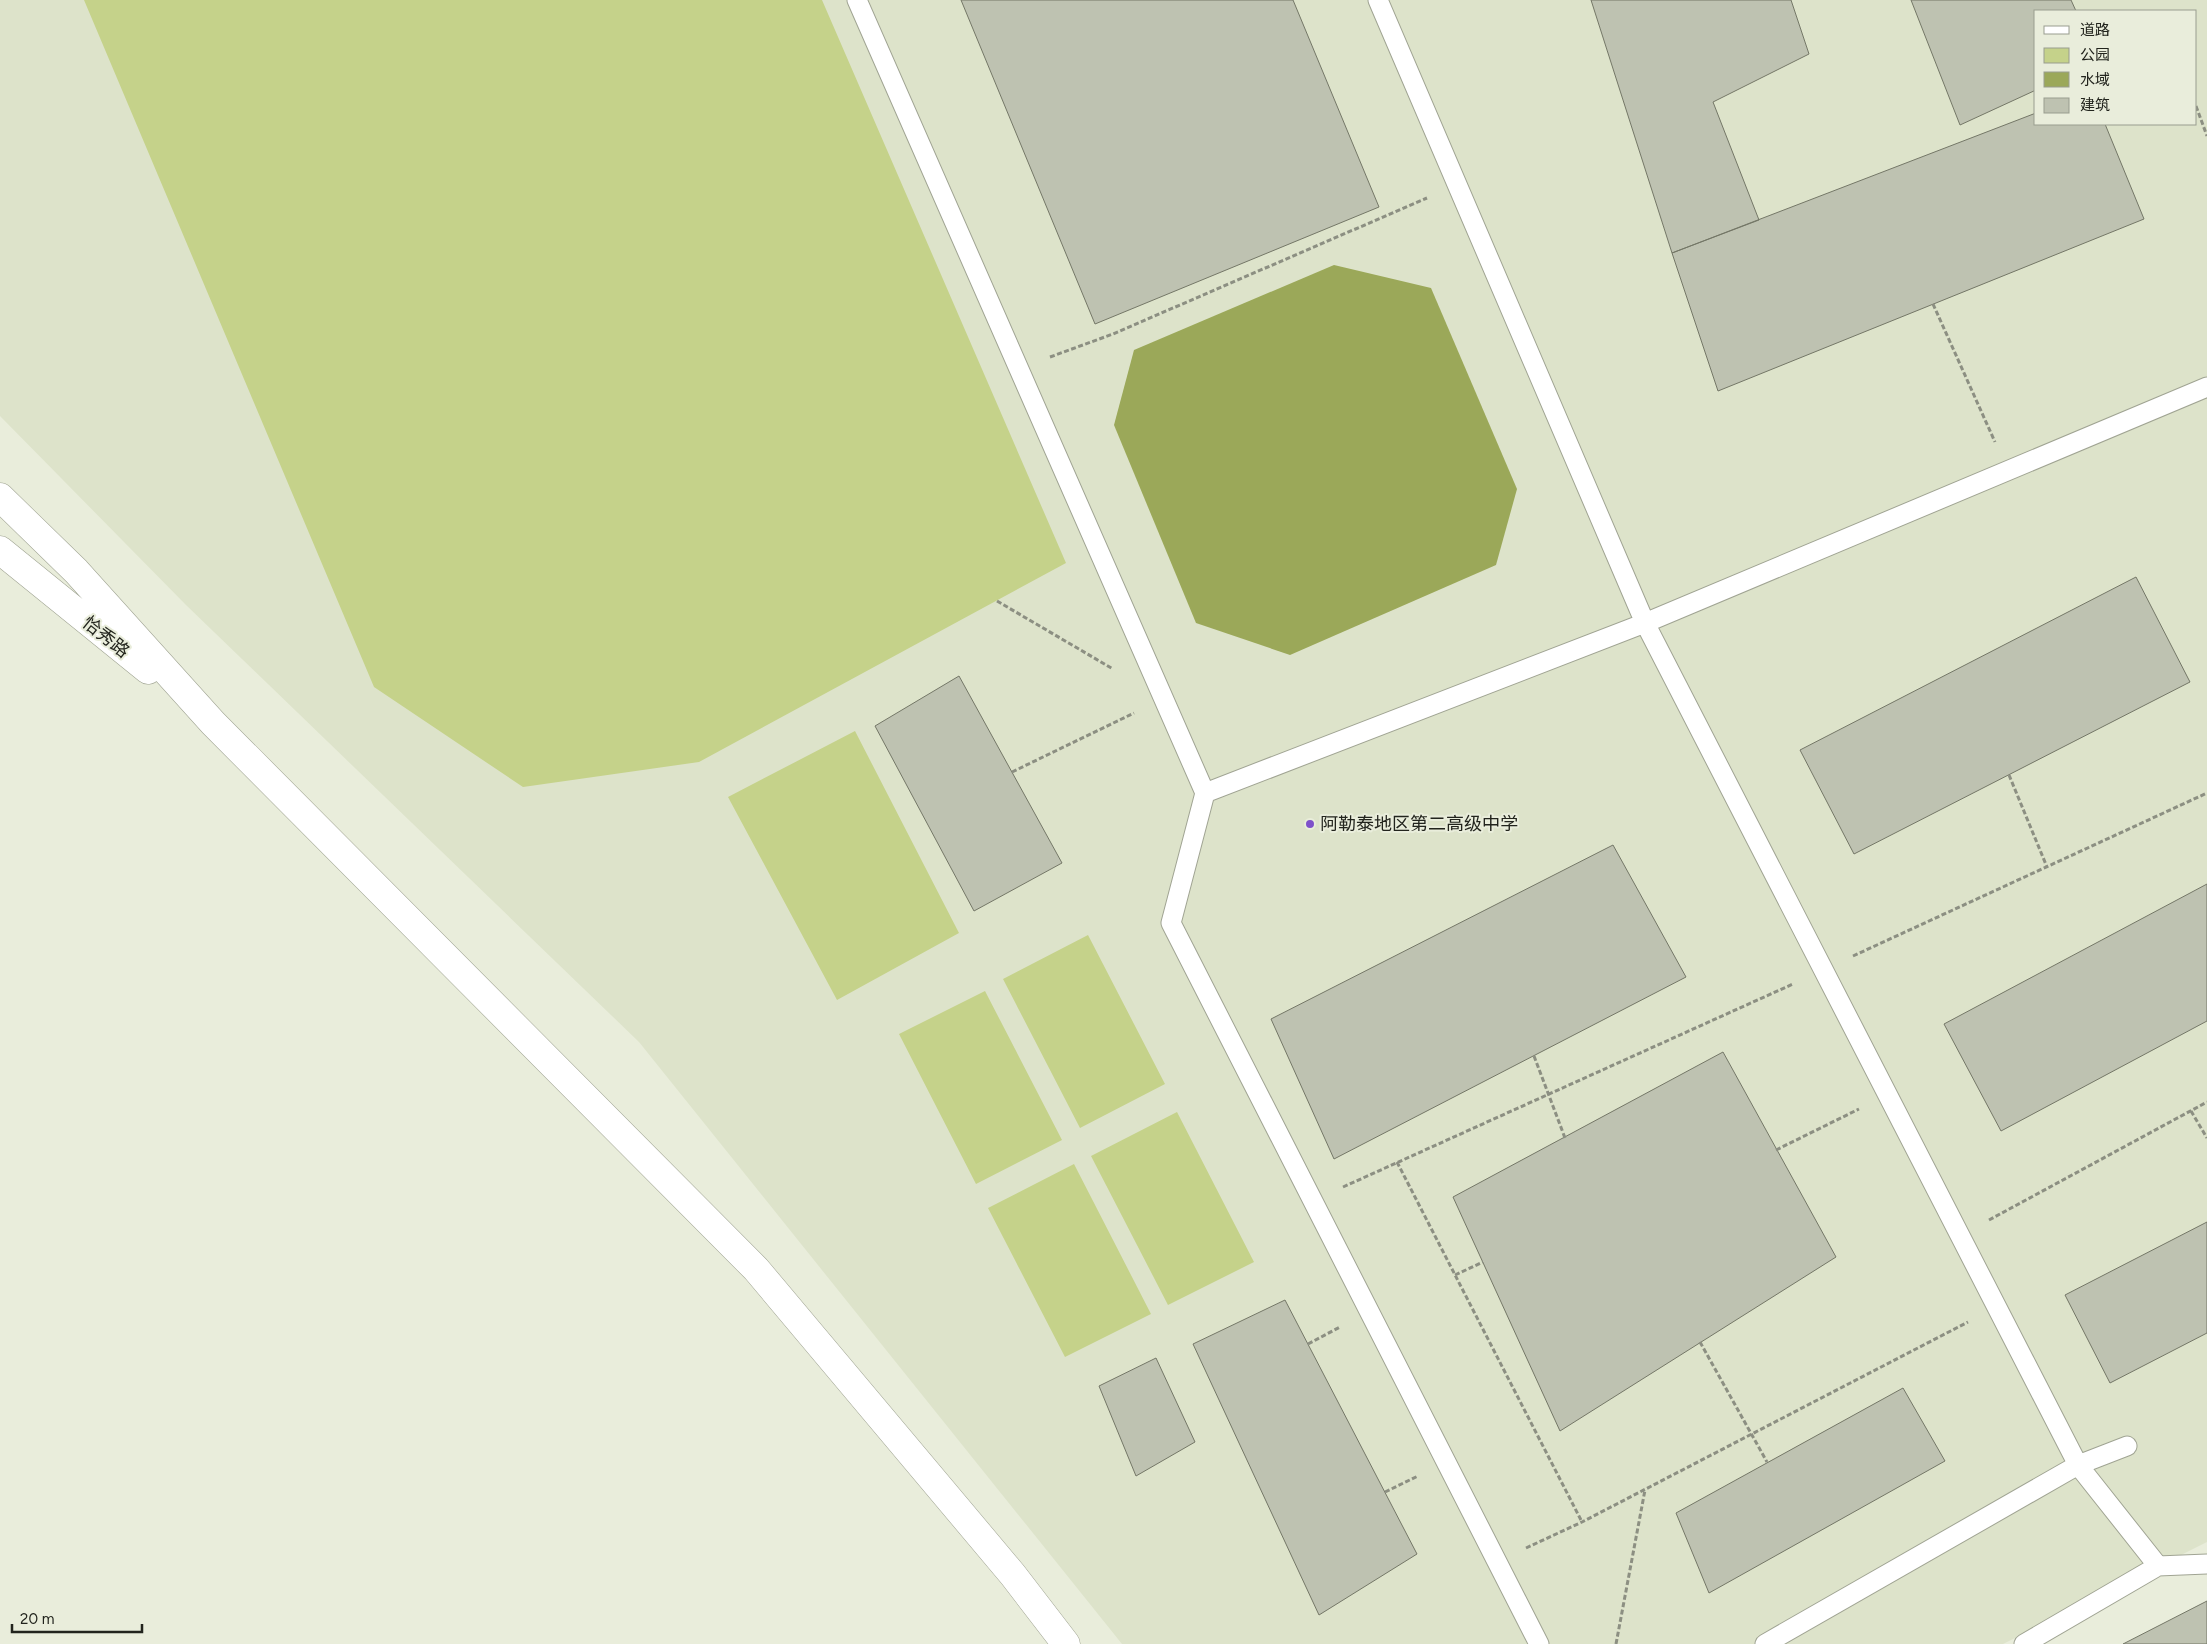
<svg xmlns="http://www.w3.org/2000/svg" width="2207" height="1644" font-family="Figtree,'Noto Sans SC',sans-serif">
  <rect width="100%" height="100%" fill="#e9eddb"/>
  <!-- built -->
  <path fill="#dde3ca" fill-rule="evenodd" d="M 0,0 L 2207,0 L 2207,1542 L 2003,1644 L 1122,1644 L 639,1042 L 186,605 L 0,416 ZM 2036,11 L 2196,11 L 2196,124 L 2036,124 Z"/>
  <!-- green -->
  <path fill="#c5d28a" d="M 84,0 L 822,0 L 1066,563 L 699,762 L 523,787 L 374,687 Z
    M 855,731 L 959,933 L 837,1000 L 728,797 Z
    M 1088,935 L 1165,1084 L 1080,1128 L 1003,979 Z
    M 985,991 L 1062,1140 L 976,1184 L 899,1034 Z
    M 1177,1112 L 1254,1262 L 1168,1305 L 1091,1156 Z
    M 1074,1164 L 1151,1314 L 1065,1357 L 988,1208 Z"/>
  <!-- water -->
  <path fill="#9ba859" d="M 1334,265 L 1431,288 L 1517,489 L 1496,565 L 1290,655 L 1196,623 L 1114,425 L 1134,350 Z"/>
  <!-- building -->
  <path fill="#bec2b1" stroke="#747767" d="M 961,0 L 1293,0 L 1379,207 L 1095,324 Z
    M 1591,0 L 1791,0 L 1809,54 L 1713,102 L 1759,220 L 1672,253 Z
    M 1911,0 L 2071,0 L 2076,11 L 2036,11 L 2036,90 L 1960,125 Z
    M 2036,113 L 2036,124 L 2105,124 L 2144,219 L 1718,391 L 1672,253 Z
    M 2136,577 L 2190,682 L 1854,854 L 1800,750 Z
    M 959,676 L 1062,863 L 974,911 L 875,726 Z
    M 1613,845 L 1686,977 L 1334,1159 L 1271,1019 Z
    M 2207,884 L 2207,1021 L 2001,1131 L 1944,1024 Z
    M 1723,1052 L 1836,1257 L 1560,1431 L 1453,1197 Z
    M 2207,1222 L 2207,1333 L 2110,1383 L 2065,1295 Z
    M 1285,1300 L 1417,1554 L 1319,1615 L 1193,1344 Z
    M 1156,1358 L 1195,1442 L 1136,1476 L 1099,1386 Z
    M 1903,1388 L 1945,1461 L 1709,1593 L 1676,1513 Z
    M 2207,1601 L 2207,1644 L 2123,1644 Z"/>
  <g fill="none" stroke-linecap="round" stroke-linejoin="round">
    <!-- lane casing -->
    <g stroke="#a0a493" stroke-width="21">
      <path id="lane" d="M 857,0 L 1205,793
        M 1378,0 L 1645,623 L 2078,1465 L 1765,1644
        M 2127,1446 L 2078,1465 L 2158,1566
        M 1539,1644 L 1171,923 L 1205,793 L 1645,623 L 2207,387
        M 2024,1644 L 2158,1566 L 2207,1564"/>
    </g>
    <!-- secondary casing -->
    <g stroke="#a0a493" stroke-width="29">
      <path id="secondary" d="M 0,497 L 76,571 L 213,723 L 756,1269 L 1013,1575 L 1066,1644
        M 0,550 L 148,670"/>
    </g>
    <!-- path -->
    <path stroke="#8c8f82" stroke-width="3" stroke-dasharray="5 2.5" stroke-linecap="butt" d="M 2196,106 L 2207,136
      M 1933,304 L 1995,442
      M 1050,357 L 1113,334 L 1427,198
      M 997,601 L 1113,669
      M 1012,772 L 1134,713
      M 2009,775 L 2047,867
      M 1853,956 L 2207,793
      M 1534,1056 L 1565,1138
      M 2191,1111 L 2207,1138
      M 1776,1150 L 1859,1109
      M 1397,1162 L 1582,1522
      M 1343,1187 L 1793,984
      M 1989,1220 L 2207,1102
      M 1455,1275 L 1483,1262
      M 1700,1342 L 1767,1462
      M 1308,1344 L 1340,1327
      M 1385,1492 L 1418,1476
      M 1526,1548 L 1582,1522 L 1968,1322
      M 1616,1644 L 1645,1490"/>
    <!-- lane -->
    <use href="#lane" stroke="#fff" stroke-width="19"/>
    <!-- secondary -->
    <use href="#secondary" stroke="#fff" stroke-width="28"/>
  </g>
  <!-- markers -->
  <circle fill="#7e51ca" stroke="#e9eddb" stroke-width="2" cx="1310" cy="824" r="5"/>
  <g text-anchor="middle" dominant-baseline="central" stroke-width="4" stroke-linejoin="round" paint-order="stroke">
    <!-- street labels -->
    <g font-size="18" fill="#22241d" stroke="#e9eddb">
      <text transform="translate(106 637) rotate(39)">恰秀路</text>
    </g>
    <!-- poi labels -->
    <g font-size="18" fill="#22241d" stroke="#e9eddb" text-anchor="start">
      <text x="1320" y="824">阿勒泰地区第二高级中学</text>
    </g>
  </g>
  <!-- legend -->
  <rect x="2034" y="10" width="162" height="115" fill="#e9eddb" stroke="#999d8f"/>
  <rect x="2044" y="26" width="25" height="8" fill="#ffffff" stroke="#999d8f"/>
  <text x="2080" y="35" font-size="15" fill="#22241d">道路</text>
  <rect x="2044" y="48" width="25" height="15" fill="#c5d28a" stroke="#999d8f"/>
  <text x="2080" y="60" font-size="15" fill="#22241d">公园</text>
  <rect x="2044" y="72" width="25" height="15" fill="#9ba859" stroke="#999d8f"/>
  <text x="2080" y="85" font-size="15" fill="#22241d">水域</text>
  <rect x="2044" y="98" width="25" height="15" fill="#bec2b1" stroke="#999d8f"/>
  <text x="2080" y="110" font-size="15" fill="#22241d">建筑</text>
  <!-- scale -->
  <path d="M12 1624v8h130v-8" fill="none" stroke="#22241d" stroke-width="2.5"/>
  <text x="20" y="1624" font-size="15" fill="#22241d" stroke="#e9eddb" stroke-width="4" paint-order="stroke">20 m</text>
</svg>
